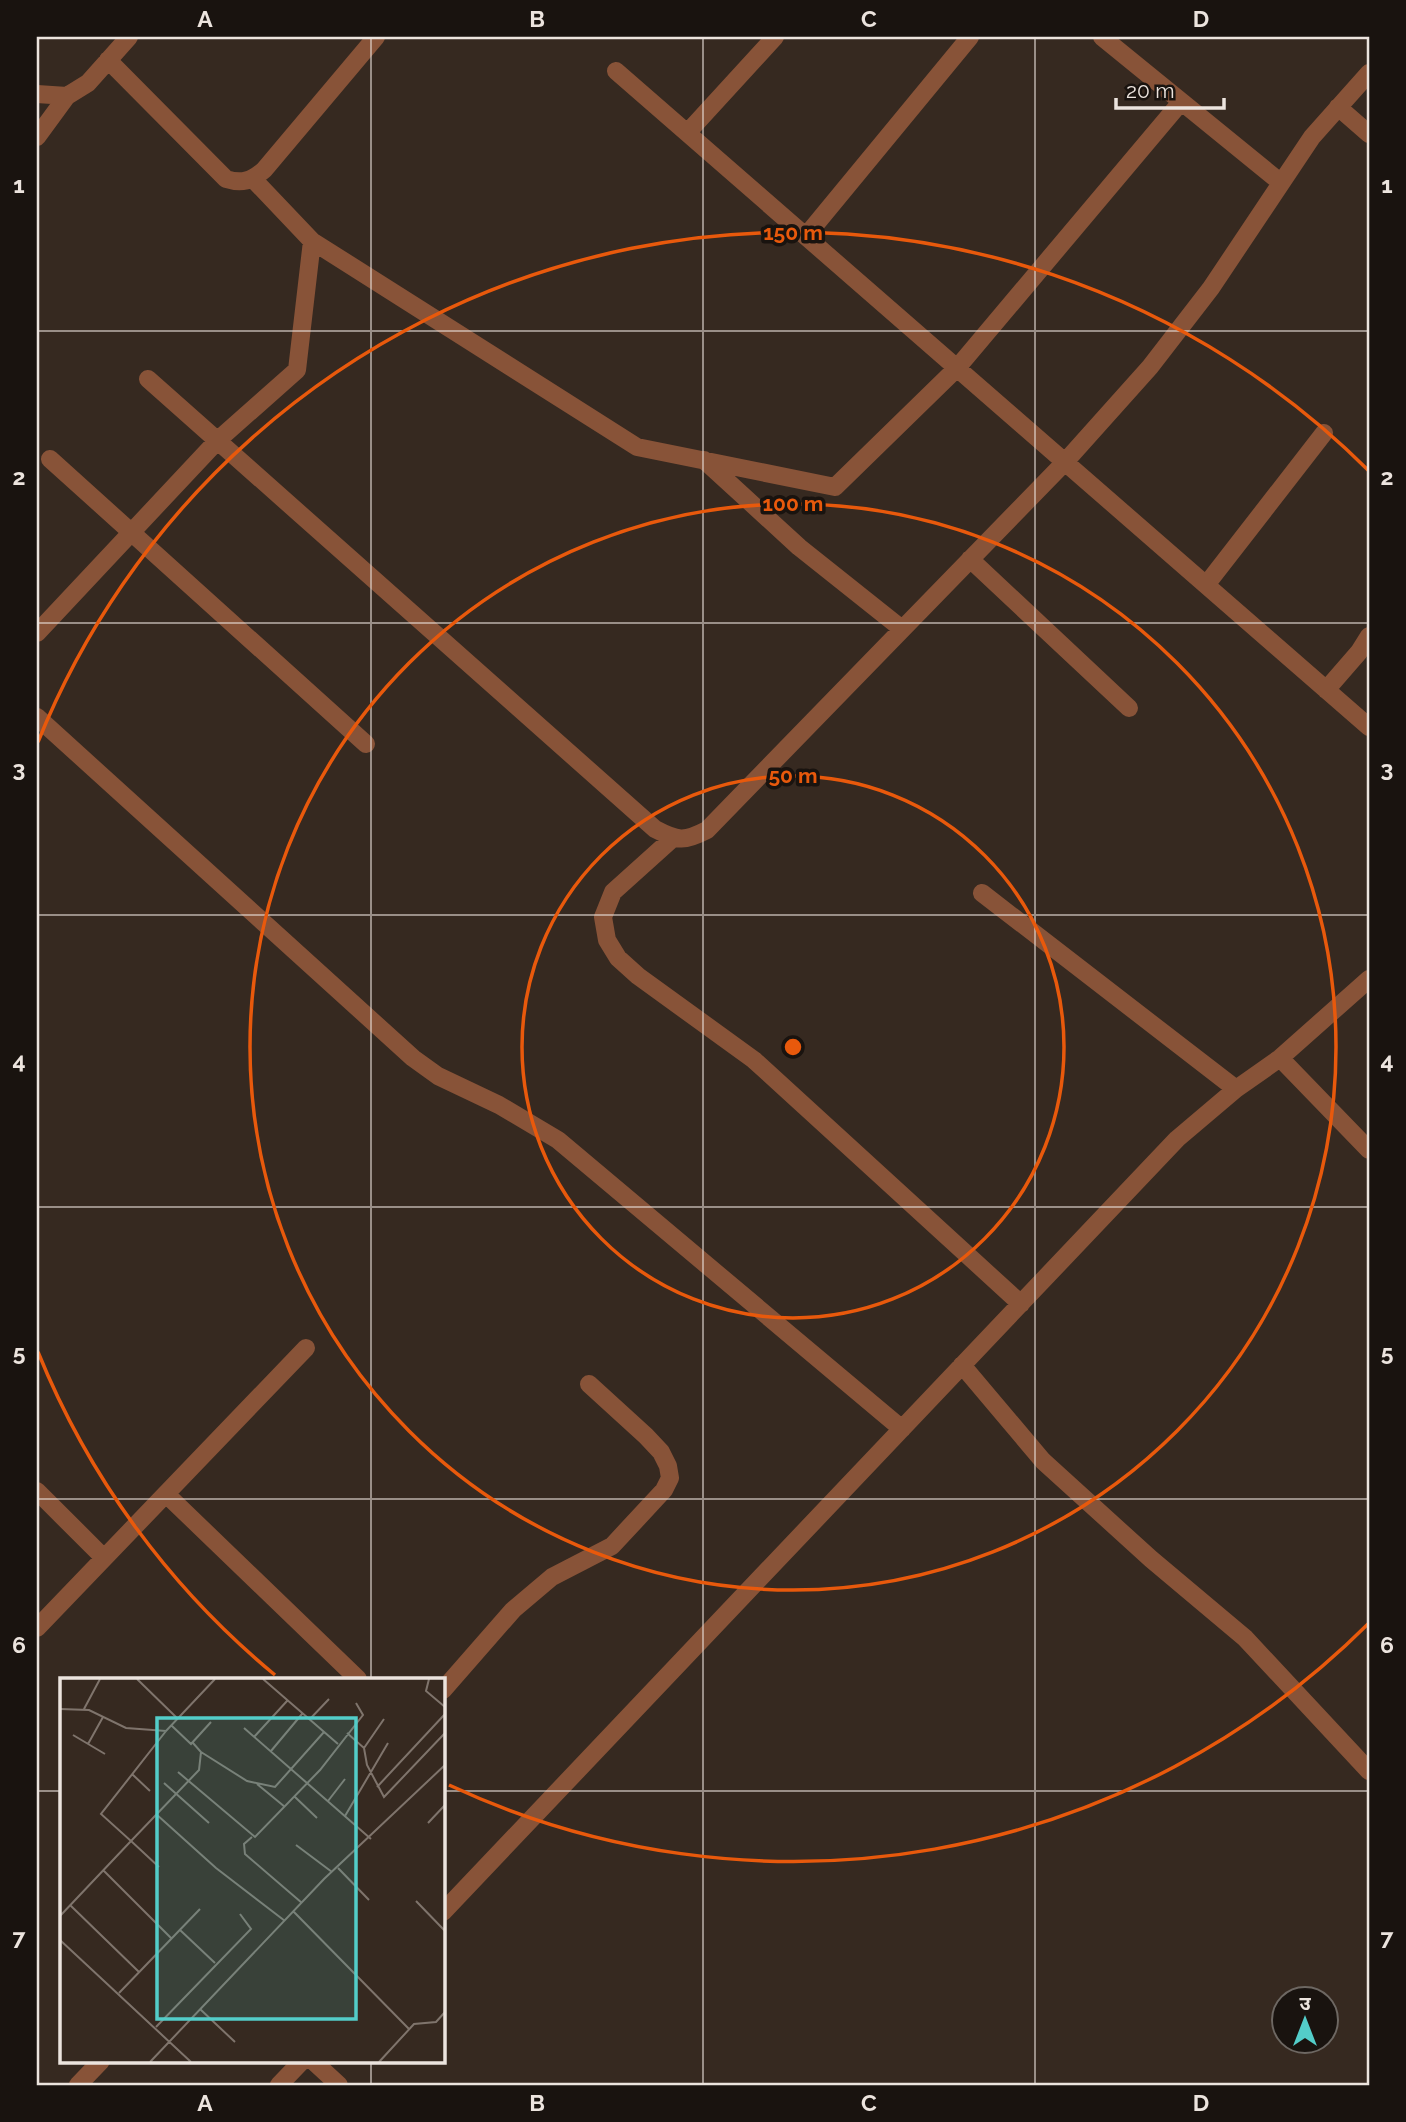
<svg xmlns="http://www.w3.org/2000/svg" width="1406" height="2122" font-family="Raleway,'Noto Sans Devanagari',sans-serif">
  <rect width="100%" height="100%" fill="#362920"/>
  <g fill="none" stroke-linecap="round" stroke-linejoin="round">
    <!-- minor -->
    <path stroke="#885338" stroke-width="18" d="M 1102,37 L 1280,182
      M 108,60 L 226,179 C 242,184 251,181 264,170 L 376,37
      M 616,71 L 1369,727
      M 37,94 L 67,96 L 88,83 L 129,37
      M 1338,107 L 1369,134
      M 688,132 L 775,37
      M 37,137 L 67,96
      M 806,236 L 970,37
      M 312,241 L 637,447 L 835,487 L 957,368 L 1181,102
      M 148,379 L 655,829 C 678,841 684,842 707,830 L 1065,462 L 1150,367 L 1211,288 L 1312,137 L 1369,73
      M 50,459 L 366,744
      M 704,460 L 799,547 L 902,629
      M 970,559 L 1129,708
      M 1206,585 L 1324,433
      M 37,633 L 218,440 L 297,370 L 312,241 L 253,179
      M 1326,690 L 1359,652 L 1369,636
      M 37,717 L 413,1058 L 438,1076 L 499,1105 L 558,1140 L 902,1429
      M 673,838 L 613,892 L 603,917 L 607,940 L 618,958 L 638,976 L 754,1060 L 1021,1304
      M 982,893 L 1236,1089
      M 1280,1058 L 1369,1150
      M 962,1365 L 1043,1461 L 1151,1559 L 1245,1638 L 1369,1771
      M 37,1491 L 104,1558
      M 166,1494 L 358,1679
      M 37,1628 L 306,1348
      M 443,1690 L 513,1610 L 552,1577 L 612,1546 L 664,1490 L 670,1478 L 668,1466 L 661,1452 L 646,1436 L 589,1384
      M 443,1912 L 1177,1139 L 1236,1089 L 1280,1058 L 1369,979
      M 313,2061 L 339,2085
      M 78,2085 L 101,2061
      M 279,2085 L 302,2061"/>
  </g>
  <!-- grid -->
  <path fill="none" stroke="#ece4de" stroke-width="2" stroke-opacity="0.55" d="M 371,37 L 371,1679M 703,37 L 703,2085M 1035,37 L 1035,2085M 37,331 L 1369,331M 37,623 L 1369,623M 37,915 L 1369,915M 37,1207 L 1369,1207M 37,1499 L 1369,1499M 37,1791 L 61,1791M 443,1791 L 1369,1791M 371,2061 L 371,2085"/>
  <!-- distance rings -->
  <g fill="none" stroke="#e8590c" stroke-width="3.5">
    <circle cx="793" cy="1047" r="271"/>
    <circle cx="793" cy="1047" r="543"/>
    <path d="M1369 1623A814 814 0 0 1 449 1785M275 1675A814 814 0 0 1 38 1352M38 742A814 814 0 0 1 1369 471"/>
  </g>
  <!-- overview -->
  <g transform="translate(60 1678)">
    <rect width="385" height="385" fill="#362920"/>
    <path fill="none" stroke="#7f746c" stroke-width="2" d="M 77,1 L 118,41M 203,1 L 278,66M 369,1 L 366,13 L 385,29M 0,31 L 29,32 L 66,50 L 106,53 L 155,1M 24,31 L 40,1M 249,42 L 269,21M 112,48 L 131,66 L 151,44M 184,50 L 311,161M 287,55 L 304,70 L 307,87 L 324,119 L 385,55M 13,57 L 45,76M 194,59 L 227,23M 28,66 L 43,39M 304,70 L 324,41M 211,73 L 242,36M 141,74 L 187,103 L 215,109 L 264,54M 118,94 L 195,159 L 260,92 L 303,37 L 296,25M 72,96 L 90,113M 104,105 L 149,145M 197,106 L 225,129M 317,109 L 385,36M 235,119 L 257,140M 268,123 L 285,101M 96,136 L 156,190 L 225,243M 285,138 L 328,65M 368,145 L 385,127M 192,159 L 184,166 L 185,176 L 242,225M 236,167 L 272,194M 99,189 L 71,163 L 139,92 L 141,74 L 133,65M 278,190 L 309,222M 43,192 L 112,261M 356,223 L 385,253M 10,227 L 79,294M 233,233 L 349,351M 0,238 L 71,163 L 41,136 L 106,53M 120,252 L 155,285M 0,262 L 131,384M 59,315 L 140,231M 140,331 L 175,364M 96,349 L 191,251 L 180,236M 90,384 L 264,201 L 385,87M 319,384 L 354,346 L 376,344 L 385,334"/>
    <path fill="#53cdc9" fill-opacity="0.15" stroke="#53cdc9" stroke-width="3.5" d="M 97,40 L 296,40 L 296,341 L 97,341 Z"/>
    <rect width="385" height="385" fill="none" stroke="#ece4de" stroke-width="3.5"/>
  </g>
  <circle cx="793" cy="1047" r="10" fill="#e8590c" stroke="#19130f" stroke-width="3.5"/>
  <g font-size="21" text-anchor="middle" font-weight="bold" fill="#e8590c" stroke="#19130f" stroke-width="7" stroke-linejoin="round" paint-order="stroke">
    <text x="793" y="240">150 m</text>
    <text x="793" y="511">100 m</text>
    <text x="793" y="783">50 m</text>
  </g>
  <!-- border -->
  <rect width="1406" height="2122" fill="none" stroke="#19130f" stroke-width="77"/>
  <!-- north arrow -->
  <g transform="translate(1305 2020)"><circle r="33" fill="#19130f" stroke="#6d6762" stroke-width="2"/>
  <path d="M0-5L12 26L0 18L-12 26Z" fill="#53cdc9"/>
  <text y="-10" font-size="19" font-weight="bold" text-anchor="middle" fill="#ece4de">उ</text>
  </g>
  <!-- scale -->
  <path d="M1116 98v10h108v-10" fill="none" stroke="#ece4de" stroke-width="3.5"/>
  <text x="1126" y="98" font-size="21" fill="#ece4de" stroke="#19130f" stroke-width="5" paint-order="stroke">20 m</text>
  <rect x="38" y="38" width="1330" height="2046" fill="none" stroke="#ece4de" stroke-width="2.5"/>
  <g font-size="23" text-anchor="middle" font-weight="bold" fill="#ece4de">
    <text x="205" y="27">A</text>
    <text x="537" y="27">B</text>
    <text x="869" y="27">C</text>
    <text x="1201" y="27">D</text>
    <text x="19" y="193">1</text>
    <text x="1387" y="193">1</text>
    <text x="19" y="485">2</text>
    <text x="1387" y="485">2</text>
    <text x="19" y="777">3</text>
    <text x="1387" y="777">3</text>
    <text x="19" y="1069">4</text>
    <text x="1387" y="1069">4</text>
    <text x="19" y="1361">5</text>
    <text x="1387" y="1361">5</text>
    <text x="19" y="1653">6</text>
    <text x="1387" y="1653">6</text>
    <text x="19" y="1945">7</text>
    <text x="1387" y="1945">7</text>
    <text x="205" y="2111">A</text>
    <text x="537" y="2111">B</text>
    <text x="869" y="2111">C</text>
    <text x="1201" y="2111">D</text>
  </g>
</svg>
